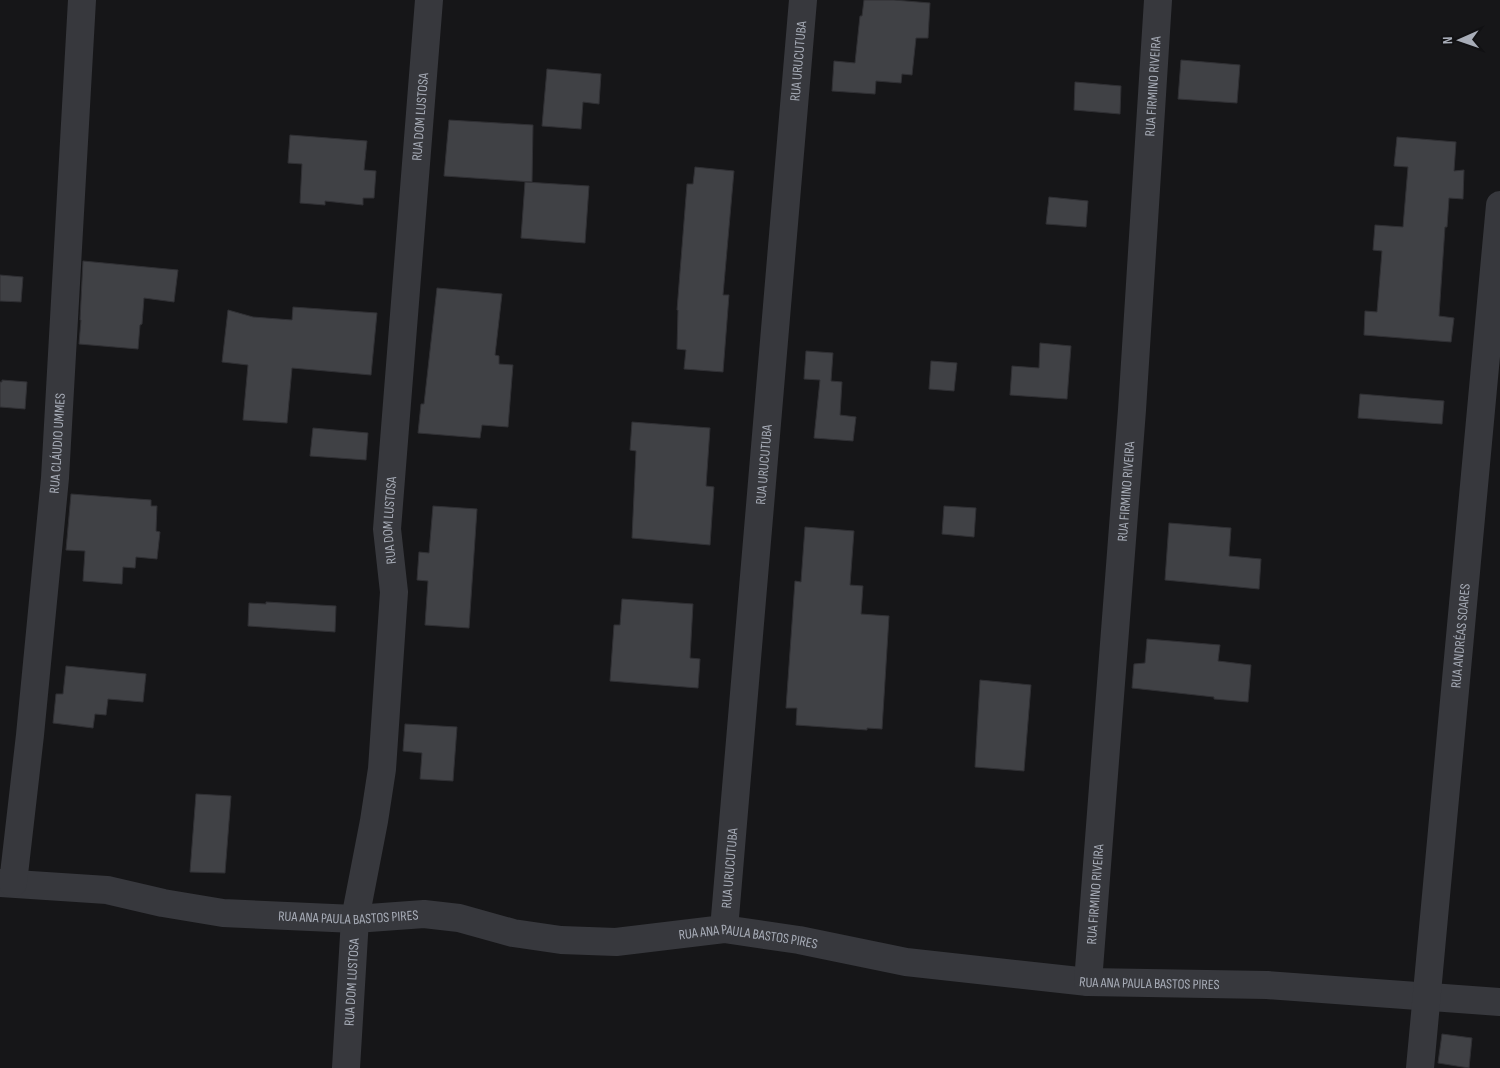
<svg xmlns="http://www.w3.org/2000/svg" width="1500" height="1068" font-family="'Sofia Sans Condensed',sans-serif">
  <rect width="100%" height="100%" fill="#161618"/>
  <!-- building -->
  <path fill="#404145" stroke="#303034" d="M 864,0 L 894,0 L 930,3 L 928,38 L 916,38 L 912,75 L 902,74 L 901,83 L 876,81 L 875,94 L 832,91 L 834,61 L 855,63 L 860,16 L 862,16 Z
    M 1181,60 L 1240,65 L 1237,103 L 1178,99 Z
    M 547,69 L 601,74 L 599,104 L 583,102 L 581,129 L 542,126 Z
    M 1075,82 L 1121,86 L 1120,114 L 1074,110 Z
    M 449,120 L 533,125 L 532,182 L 444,176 Z
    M 290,135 L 367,141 L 364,170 L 376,171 L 374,198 L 363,198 L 363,205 L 325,201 L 325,205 L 300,203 L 302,164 L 288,163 Z
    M 1397,137 L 1456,142 L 1454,171 L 1464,170 L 1463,199 L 1449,198 L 1447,227 L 1445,227 L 1439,316 L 1454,318 L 1451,342 L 1364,335 L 1365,311 L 1377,312 L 1382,251 L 1373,250 L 1375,225 L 1403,227 L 1408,167 L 1394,166 Z
    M 695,167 L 734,171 L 723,295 L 729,295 L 723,372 L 684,369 L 686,350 L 677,349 L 678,310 L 677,310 L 687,184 L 693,184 Z
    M 525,182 L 589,186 L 585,243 L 521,238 Z
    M 1049,197 L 1088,201 L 1086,227 L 1046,224 Z
    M 83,261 L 178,270 L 174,302 L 144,298 L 142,324 L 140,325 L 138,349 L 79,344 L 81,320 L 80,320 Z
    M 0,275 L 23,277 L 21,302 L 0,301 Z
    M 437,288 L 502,294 L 495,355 L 499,356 L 499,364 L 513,365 L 508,427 L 482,425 L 480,438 L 418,433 L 421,404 L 424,404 Z
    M 293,307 L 377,313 L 371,375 L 292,368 L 287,423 L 243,420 L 248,365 L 222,362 L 228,310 L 253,317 L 292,320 Z
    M 1040,343 L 1071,346 L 1067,399 L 1010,395 L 1012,366 L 1039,368 Z
    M 806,351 L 833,353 L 831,381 L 842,382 L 840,415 L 856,417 L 853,441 L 814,438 L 820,380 L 804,379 Z
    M 931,361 L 957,363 L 954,391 L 929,389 Z
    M 2,380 L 27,382 L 25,409 L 0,407 L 0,382 L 2,382 Z
    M 1360,394 L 1444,401 L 1442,424 L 1358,418 Z
    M 632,422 L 710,428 L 706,486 L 714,487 L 710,545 L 632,538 L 636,451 L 630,450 Z
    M 313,428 L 368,433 L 366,460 L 310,456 Z
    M 71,494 L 151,500 L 151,506 L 157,506 L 156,531 L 160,532 L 157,559 L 136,557 L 135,568 L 123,567 L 122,584 L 83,581 L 85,551 L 66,550 Z
    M 433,506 L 477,509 L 469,628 L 425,625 L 428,581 L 417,580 L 419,552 L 429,553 Z
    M 944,506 L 976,508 L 974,537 L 942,534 Z
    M 1169,523 L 1231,528 L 1229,556 L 1261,559 L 1259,589 L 1165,580 Z
    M 805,527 L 854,531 L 850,585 L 863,586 L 861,614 L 889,616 L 882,729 L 867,728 L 867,730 L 796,725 L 797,708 L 786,708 L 795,581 L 801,582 Z
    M 622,599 L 693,604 L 690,658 L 700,659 L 698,688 L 610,681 L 614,625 L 620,625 Z
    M 266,602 L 336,606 L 335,632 L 248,626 L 249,603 L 266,604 Z
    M 1147,639 L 1220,645 L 1218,661 L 1251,665 L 1248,702 L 1214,699 L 1214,697 L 1132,688 L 1134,664 L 1145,663 Z
    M 66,666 L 146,674 L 143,702 L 108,699 L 106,715 L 95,714 L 93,728 L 53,723 L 56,694 L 63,694 Z
    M 980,680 L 1031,685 L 1024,771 L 975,767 Z
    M 405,724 L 457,727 L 453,781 L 420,779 L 422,753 L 403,751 Z
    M 196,794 L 231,796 L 225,873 L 190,872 Z
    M 1442,1034 L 1472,1038 L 1469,1068 L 1438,1063 Z"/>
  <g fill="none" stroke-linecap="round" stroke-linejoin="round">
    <!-- minor -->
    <g stroke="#37383d" stroke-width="28">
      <path id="s1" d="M 0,883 L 107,890 L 163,903 L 223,913 L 355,919 L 424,914 L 459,918 L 513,933 L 561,940 L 616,942 L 724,929 L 799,940 L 906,962 L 1088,982 L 1267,985 L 1500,1002"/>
      <path id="s2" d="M 13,883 L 30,735 L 55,478 L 82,0"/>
      <path id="s3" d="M 724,929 L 803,0"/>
      <path id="s4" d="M 1088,982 L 1132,410 L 1158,0"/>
      <path id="s5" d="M 346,1068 L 355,919 L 374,821 L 382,769 L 394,592 L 387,529 L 429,0"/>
      <path id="s6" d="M 1420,1068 L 1500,205"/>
    </g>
  </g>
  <g text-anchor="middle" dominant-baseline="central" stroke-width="5" stroke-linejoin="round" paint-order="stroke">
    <!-- street labels -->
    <g font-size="14" fill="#a8adb8" stroke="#111113">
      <text stroke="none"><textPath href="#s3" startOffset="871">RUA URUCUTUBA</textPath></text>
      <text stroke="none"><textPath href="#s4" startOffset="898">RUA FIRMINO RIVEIRA</textPath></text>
      <text stroke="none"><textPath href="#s5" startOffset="956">RUA DOM LUSTOSA</textPath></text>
      <text stroke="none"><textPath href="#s2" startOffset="442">RUA CLÁUDIO UMMES</textPath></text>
      <text stroke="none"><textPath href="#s3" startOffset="466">RUA URUCUTUBA</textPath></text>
      <text stroke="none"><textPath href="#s4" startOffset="492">RUA FIRMINO RIVEIRA</textPath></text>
      <text stroke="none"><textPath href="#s5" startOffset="551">RUA DOM LUSTOSA</textPath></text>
      <text stroke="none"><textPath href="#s6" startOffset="434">RUA ANDRÉAS SOARES</textPath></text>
      <text stroke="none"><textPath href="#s3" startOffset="61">RUA URUCUTUBA</textPath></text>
      <text stroke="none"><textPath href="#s4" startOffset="88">RUA FIRMINO RIVEIRA</textPath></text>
      <text stroke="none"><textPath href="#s1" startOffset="351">RUA ANA PAULA BASTOS PIRES</textPath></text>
      <text stroke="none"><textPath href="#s1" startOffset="755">RUA ANA PAULA BASTOS PIRES</textPath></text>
      <text stroke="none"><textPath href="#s5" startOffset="86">RUA DOM LUSTOSA</textPath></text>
      <text stroke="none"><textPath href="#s1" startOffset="1160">RUA ANA PAULA BASTOS PIRES</textPath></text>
    </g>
  </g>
  <!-- north arrow -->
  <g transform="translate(1460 40) rotate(268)" stroke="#111113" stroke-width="4" paint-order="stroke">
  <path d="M0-4L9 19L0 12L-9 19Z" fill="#a8adb8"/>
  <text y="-8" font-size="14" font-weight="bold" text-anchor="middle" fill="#a8adb8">N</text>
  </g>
</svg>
